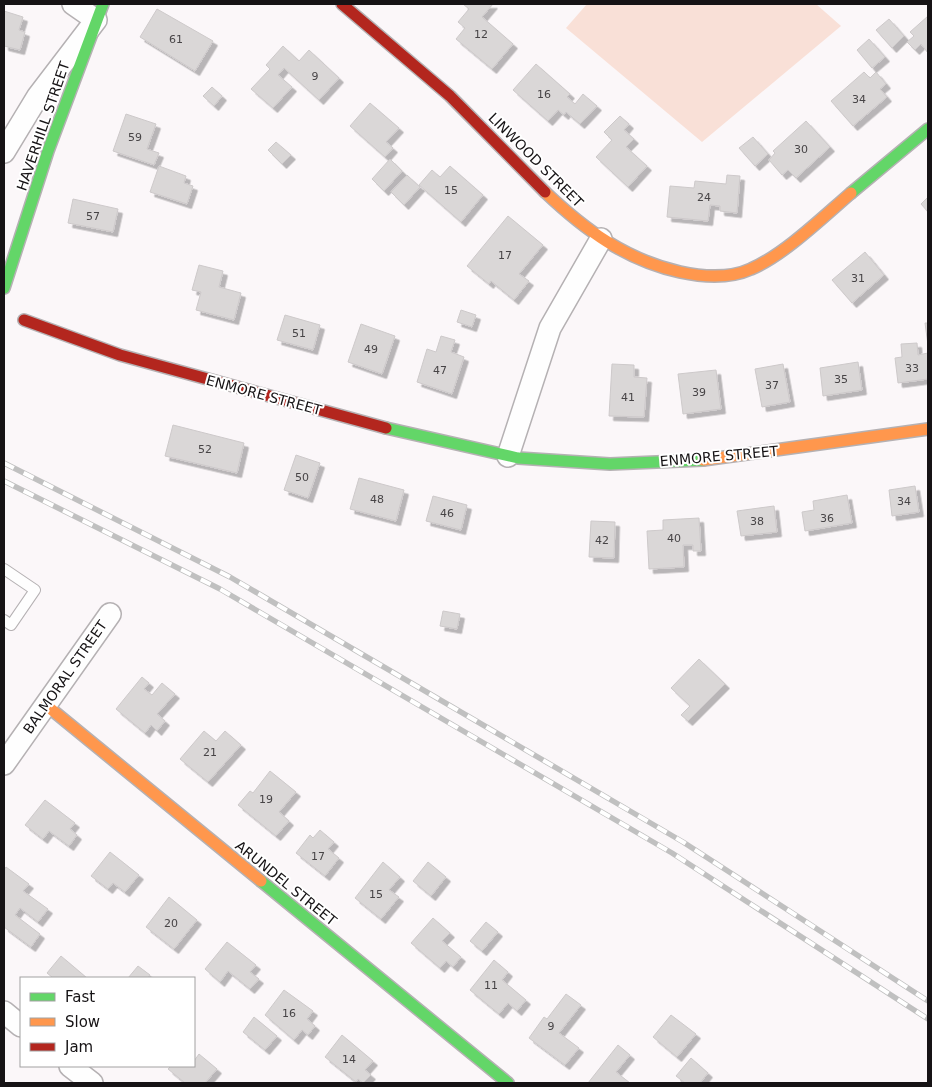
<svg xmlns="http://www.w3.org/2000/svg" width="932" height="1087" font-family="'DejaVu Sans',sans-serif">
  <defs>
    <filter id="shadow"><feDropShadow dx="4.5" dy="4.5" stdDeviation="0" flood-color="#0004"/></filter>
  </defs>
  <rect width="100%" height="100%" fill="#fbf7f9"/>
  <!-- green -->
  <path fill="#f9e0d7" d="M 587,4 L 816,4 L 841,26 L 702,142 L 566,28 Z"/>
  <!-- building -->
  <path fill="#dad7d7" stroke="#cdc9ca" filter="url(#shadow)" d="M 463,4 L 493,4 L 482,17 L 513,44 L 492,69 L 456,39 L 465,28 L 458,22 L 469,9 Z
    M 157,9 L 213,41 L 195,71 L 140,37 Z
    M 4,11 L 23,17 L 19,30 L 25,32 L 20,50 L 4,46 Z
    M 928,16 L 928,53 L 921,44 L 915,50 L 907,42 L 914,36 L 910,32 Z
    M 889,19 L 904,36 L 892,48 L 876,30 Z
    M 869,39 L 885,57 L 872,68 L 857,50 Z
    M 283,46 L 299,61 L 309,50 L 339,78 L 319,100 L 284,68 L 278,75 L 292,87 L 273,108 L 251,89 L 270,69 L 266,65 Z
    M 536,64 L 570,94 L 567,97 L 575,104 L 583,94 L 597,106 L 580,124 L 566,112 L 564,115 L 558,110 L 548,121 L 513,90 Z
    M 864,72 L 870,78 L 876,72 L 886,84 L 880,89 L 887,97 L 853,126 L 831,101 Z
    M 212,87 L 222,96 L 214,106 L 203,96 Z
    M 370,103 L 399,128 L 386,142 L 393,148 L 385,157 L 350,126 Z
    M 126,114 L 156,124 L 147,149 L 159,153 L 154,165 L 113,151 Z
    M 620,116 L 629,124 L 624,130 L 634,139 L 626,147 L 647,166 L 628,187 L 596,157 L 612,140 L 604,132 Z
    M 806,121 L 830,147 L 796,178 L 788,170 L 782,175 L 769,160 L 775,153 L 773,151 Z
    M 753,137 L 768,154 L 755,166 L 739,148 Z
    M 276,142 L 291,155 L 282,164 L 268,150 Z
    M 390,159 L 402,171 L 384,191 L 372,179 Z
    M 159,166 L 186,176 L 184,183 L 193,186 L 187,204 L 150,192 Z
    M 450,166 L 483,195 L 461,222 L 419,185 L 432,170 L 440,177 Z
    M 407,175 L 420,187 L 404,205 L 391,192 Z
    M 727,175 L 740,176 L 737,213 L 720,211 L 720,206 L 710,205 L 708,221 L 667,217 L 670,186 L 694,188 L 695,181 L 726,184 Z
    M 928,197 L 928,212 L 921,204 Z
    M 73,199 L 118,209 L 113,232 L 68,223 Z
    M 508,216 L 543,245 L 519,274 L 529,281 L 514,300 L 491,281 L 489,284 L 467,266 Z
    M 865,252 L 884,275 L 852,303 L 832,280 Z
    M 199,265 L 223,271 L 219,287 L 241,293 L 234,320 L 196,310 L 201,292 L 192,290 Z
    M 461,310 L 476,315 L 472,327 L 457,322 Z
    M 285,315 L 320,325 L 313,350 L 277,340 Z
    M 925,323 L 928,323 L 928,345 Z
    M 361,324 L 395,336 L 382,374 L 348,362 Z
    M 441,336 L 455,340 L 451,352 L 464,357 L 452,394 L 417,382 L 427,349 L 436,352 Z
    M 917,343 L 918,355 L 928,353 L 928,379 L 898,383 L 895,358 L 902,357 L 901,344 Z
    M 858,362 L 862,390 L 823,396 L 820,368 Z
    M 612,364 L 634,365 L 634,377 L 647,378 L 644,417 L 609,416 Z
    M 783,364 L 790,402 L 762,407 L 755,369 Z
    M 716,370 L 721,409 L 683,414 L 678,374 Z
    M 173,425 L 244,443 L 237,473 L 165,456 Z
    M 296,455 L 320,463 L 308,498 L 284,490 Z
    M 359,478 L 404,490 L 396,521 L 350,509 Z
    M 915,486 L 919,512 L 892,516 L 889,490 Z
    M 847,495 L 852,523 L 805,531 L 802,512 L 814,510 L 813,501 Z
    M 433,496 L 467,505 L 461,530 L 426,521 Z
    M 774,506 L 777,532 L 741,536 L 737,511 Z
    M 699,518 L 701,551 L 693,551 L 693,545 L 683,545 L 684,567 L 649,569 L 647,531 L 663,530 L 663,520 Z
    M 591,521 L 615,522 L 614,558 L 589,557 Z
    M 443,611 L 460,614 L 457,629 L 440,626 Z
    M 699,659 L 725,684 L 688,721 L 681,715 L 690,706 L 671,688 Z
    M 142,677 L 149,683 L 144,689 L 152,695 L 162,683 L 175,694 L 157,714 L 165,721 L 157,731 L 151,725 L 145,733 L 116,709 Z
    M 204,731 L 216,741 L 225,731 L 241,745 L 208,782 L 180,759 Z
    M 270,771 L 296,792 L 279,812 L 289,821 L 276,836 L 238,805 L 250,791 L 253,793 Z
    M 45,800 L 75,823 L 70,829 L 77,835 L 69,846 L 49,831 L 43,839 L 25,825 Z
    M 320,830 L 334,842 L 328,849 L 339,858 L 325,876 L 296,853 L 310,835 L 313,838 Z
    M 110,852 L 139,875 L 125,892 L 113,883 L 108,889 L 91,876 Z
    M 383,862 L 400,877 L 389,890 L 399,897 L 381,919 L 355,898 Z
    M 428,862 L 446,877 L 431,896 L 413,881 Z
    M 6,867 L 29,884 L 23,891 L 48,909 L 38,922 L 20,908 L 15,915 L 40,934 L 31,947 L 4,927 L 4,870 Z
    M 169,897 L 197,920 L 174,949 L 146,927 Z
    M 433,918 L 450,933 L 442,941 L 461,957 L 453,967 L 446,961 L 440,968 L 411,943 Z
    M 486,922 L 498,932 L 482,951 L 470,941 Z
    M 227,942 L 256,965 L 250,972 L 259,979 L 250,989 L 228,971 L 220,982 L 205,969 Z
    M 61,956 L 87,978 L 53,978 L 47,973 Z
    M 494,960 L 508,972 L 502,980 L 526,1000 L 517,1011 L 508,1003 L 499,1014 L 470,990 Z
    M 138,966 L 150,975 L 148,978 L 128,978 Z
    M 284,990 L 313,1011 L 307,1019 L 315,1026 L 308,1035 L 302,1030 L 294,1040 L 265,1015 Z
    M 566,994 L 581,1005 L 559,1033 L 579,1048 L 565,1065 L 529,1038 L 544,1017 L 547,1019 Z
    M 671,1015 L 696,1034 L 677,1057 L 653,1037 Z
    M 254,1017 L 277,1036 L 265,1050 L 243,1032 Z
    M 342,1035 L 373,1061 L 365,1070 L 371,1075 L 363,1083 L 358,1079 L 356,1082 L 325,1057 Z
    M 618,1045 L 630,1055 L 616,1072 L 630,1083 L 588,1083 Z
    M 199,1054 L 217,1069 L 205,1083 L 185,1083 L 168,1069 L 171,1066 L 194,1066 L 194,1061 Z
    M 691,1058 L 708,1073 L 700,1083 L 685,1083 L 676,1076 Z"/>
  <g fill="none" stroke-linecap="round" stroke-linejoin="round">
    <!-- lane casing -->
    <g stroke="#b5b1b3" stroke-width="12">
      <path id="lane" d="M 4,569 L 35,590 L 11,625 L 4,620"/>
    </g>
    <!-- street casing -->
    <g stroke="#b5b1b3" stroke-width="24">
      <path id="street" d="M 4,152 L 38,96 L 96,20 L 73,4
        M 508,456 L 550,328 L 601,239
        M 4,764 L 110,614
        M 4,1012 L 21,1026
        M 70,1066 L 92,1083"/>
    </g>
    <!-- fast casing -->
    <g stroke="#b5b1b3" stroke-width="14">
      <path id="fast" d="M 851,193 L 928,129
        M 4,288 L 48,151 L 103,4
        M 386,428 L 518,458 L 610,464 L 703,460
        M 261,881 L 508,1083"/>
    </g>
    <!-- slow casing -->
    <g stroke="#b5b1b3" stroke-width="14">
      <path id="slow" d="M 545,192 C 585,230 626,260 680,272 C 703,277 729,279 751,269 C 784,255 823,217 851,193
        M 703,460 L 928,429
        M 46,705 L 261,881"/>
    </g>
    <!-- jam casing -->
    <g stroke="#b5b1b3" stroke-width="14">
      <path id="jam" d="M 342,4 L 450,96 L 545,192
        M 24,320 L 120,355 L 386,428"/>
    </g>
    <!-- lane -->
    <use href="#lane" stroke="#fefefe" stroke-width="10"/>
    <!-- street -->
    <use href="#street" stroke="#fefefe" stroke-width="21"/>
    <!-- fast -->
    <use href="#fast" stroke="#63d668" stroke-width="11"/>
    <!-- slow -->
    <use href="#slow" stroke="#ff974d" stroke-width="11"/>
    <!-- jam -->
    <use href="#jam" stroke="#b3261e" stroke-width="11"/>
    <!-- rail casing -->
    <g stroke="#c0c0c0" stroke-width="5.5">
      <path id="rail" d="M 4,463 L 230,577 L 683,842 L 928,1001
        M 4,481 L 220,589 L 672,853 L 928,1019"/>
    </g>
    <!-- rail -->
    <use href="#rail" stroke="#fff" stroke-width="4" stroke-dasharray="11" stroke-linecap="butt"/>
  </g>
  <g text-anchor="middle" dominant-baseline="central" stroke-width="4" stroke-linejoin="round" paint-order="stroke">
    <!-- number labels -->
    <g font-size="11" fill="#474446">
      <text x="481" y="34">12</text>
      <text x="176" y="39">61</text>
      <text x="315" y="76">9</text>
      <text x="544" y="94">16</text>
      <text x="859" y="99">34</text>
      <text x="135" y="137">59</text>
      <text x="801" y="149">30</text>
      <text x="451" y="190">15</text>
      <text x="704" y="197">24</text>
      <text x="93" y="216">57</text>
      <text x="505" y="255">17</text>
      <text x="858" y="278">31</text>
      <text x="299" y="333">51</text>
      <text x="371" y="349">49</text>
      <text x="912" y="368">33</text>
      <text x="440" y="370">47</text>
      <text x="841" y="379">35</text>
      <text x="772" y="385">37</text>
      <text x="699" y="392">39</text>
      <text x="628" y="397">41</text>
      <text x="205" y="449">52</text>
      <text x="302" y="477">50</text>
      <text x="377" y="499">48</text>
      <text x="904" y="501">34</text>
      <text x="447" y="513">46</text>
      <text x="827" y="518">36</text>
      <text x="757" y="521">38</text>
      <text x="674" y="538">40</text>
      <text x="602" y="540">42</text>
      <text x="210" y="752">21</text>
      <text x="266" y="799">19</text>
      <text x="318" y="856">17</text>
      <text x="376" y="894">15</text>
      <text x="171" y="923">20</text>
      <text x="491" y="985">11</text>
      <text x="289" y="1013">16</text>
      <text x="551" y="1026">9</text>
      <text x="349" y="1059">14</text>
    </g>
    <!-- street labels -->
    <g font-size="14" fill="#161315" stroke="#fff">
      <text transform="translate(43 126) rotate(-71)">HAVERHILL STREET</text>
      <text transform="translate(536 160) rotate(45)">LINWOOD STREET</text>
      <text transform="translate(264 395) rotate(15)">ENMORE STREET</text>
      <text transform="translate(719 456) rotate(-5)">ENMORE STREET</text>
      <text transform="translate(65 677) rotate(-55)">BALMORAL STREET</text>
      <text transform="translate(286 883) rotate(39)">ARUNDEL STREET</text>
    </g>
  </g>
  <!-- border -->
  <rect width="932" height="1087" fill="none" stroke="#161315" stroke-width="10"/>
  <!-- legend -->
  <rect x="20" y="977" width="175" height="90" fill="#ffffff" stroke="#a2a1a1"/>
  <rect x="30" y="993" width="25" height="8" fill="#63d668" stroke="#a2a1a1"/>
  <text x="65" y="1002" font-size="15" fill="#161315">Fast</text>
  <rect x="30" y="1018" width="25" height="8" fill="#ff974d" stroke="#a2a1a1"/>
  <text x="65" y="1027" font-size="15" fill="#161315">Slow</text>
  <rect x="30" y="1043" width="25" height="8" fill="#b3261e" stroke="#a2a1a1"/>
  <text x="65" y="1052" font-size="15" fill="#161315">Jam</text>
</svg>
